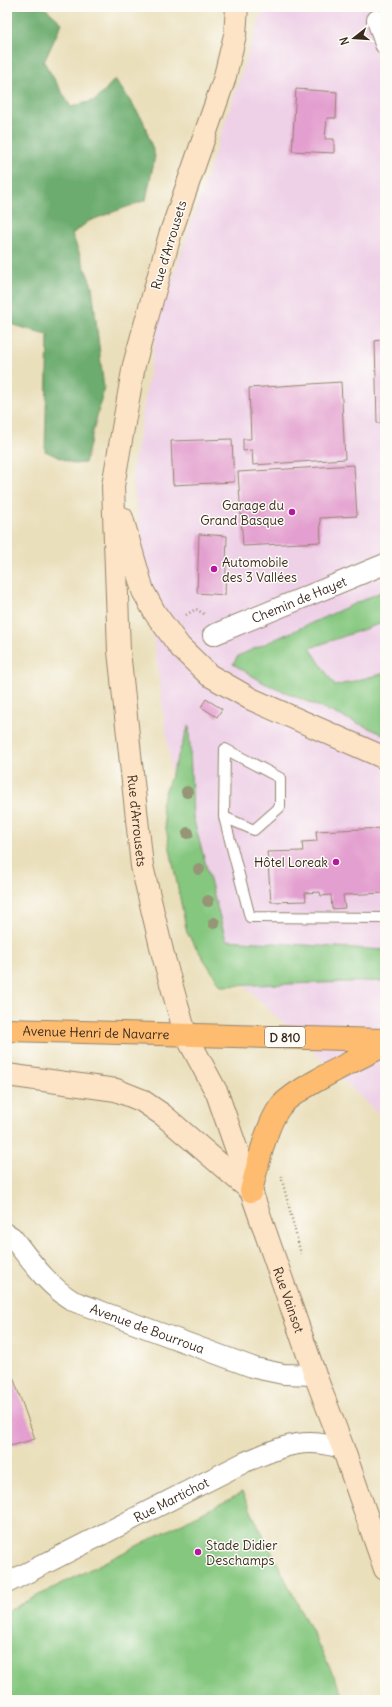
<svg xmlns="http://www.w3.org/2000/svg" width="392" height="1707" font-family="Delius,sans-serif">
  <rect width="100%" height="100%" fill="#fdfcf7"/>
  <filter id="ink" filterUnits="userSpaceOnUse"><feTurbulence type="fractalNoise" baseFrequency=".025" numOctaves="2"/><feDisplacementMap in="SourceGraphic" scale="8" xChannelSelector="R" yChannelSelector="G"/><feConvolveMatrix kernelMatrix="1 2 1 2 8 2 1 2 1" color-interpolation-filters="sRGB"/></filter>
  <filter id="wash" filterUnits="userSpaceOnUse"><feTurbulence type="fractalNoise" baseFrequency=".012" numOctaves="4" result="noise"/><feDisplacementMap in="SourceGraphic" scale="16" xChannelSelector="R" yChannelSelector="G"/><feGaussianBlur stdDeviation="0.9" result="paint"/><feColorMatrix in="noise" values="0 0 0 0 0 0 0 0 0 0 0 0 0 0 0 0 0 1.4 0 .05"/><feComposite in="paint" operator="in"/></filter>
  <g filter="url(#wash)">
    <rect width="100%" height="100%" fill="#eadfbb"/>
    <!-- built -->
    <path fill="#eed0e7" d="M 264,7 L 385,7 L 385,1120 L 193,937 L 132,474 L 158,322 Z"/>
    <!-- green -->
    <path fill="#85c77f" stroke="#60784e" d="M 385,590 L 385,622 L 310,648 L 335,686 L 385,673 L 385,735 L 264,683 L 233,664 L 238,656 Z
      M 189,725 L 193,817 L 226,940 L 385,950 L 385,981 L 221,986 L 187,933 L 161,804 Z
      M 242,1493 L 346,1700 L 7,1700 L 7,1611 Z"/>
    <!-- forest -->
    <path fill="#6cac6e" stroke="#546b46" d="M 7,7 L 44,7 L 62,23 L 44,62 L 71,107 L 96,100 L 115,79 L 143,120 L 155,156 L 146,200 L 89,221 L 72,234 L 92,286 L 104,389 L 85,463 L 74,464 L 45,451 L 48,335 L 7,323 Z"/>
    <g id="blocks">
      <!-- building -->
      <path fill="#e39fcf" d="M 296,89 L 337,92 L 336,118 L 327,118 L 325,139 L 334,139 L 334,153 L 292,151 Z
        M 385,339 L 385,423 L 377,423 L 375,341 Z
        M 341,382 L 345,459 L 253,465 L 252,450 L 243,451 L 243,439 L 251,439 L 249,388 Z
        M 232,439 L 234,482 L 173,485 L 171,441 Z
        M 354,465 L 357,516 L 320,518 L 321,542 L 243,546 L 238,472 Z
        M 199,534 L 227,536 L 225,595 L 197,593 Z
        M 206,699 L 222,709 L 217,717 L 201,707 Z
        M 385,828 L 385,893 L 343,895 L 345,908 L 332,909 L 331,895 L 321,896 L 320,892 L 305,893 L 306,901 L 271,902 L 267,852 L 303,851 L 302,842 L 317,841 L 316,831 Z
        M 7,1360 L 35,1439 L 7,1447 Z"/>
    </g>
  </g>
  <g filter="url(#ink)">
    <use href="#blocks" fill-opacity="0" stroke="#92846c" stroke-width="1"/>
    <g fill="none" stroke-linecap="round" stroke-linejoin="round">
      <!-- lane casing -->
      <g stroke="#92846c" stroke-width="12">
        <path id="lane" d="M 224,817 L 254,830 L 280,807 L 280,778 L 225,749 L 224,817 L 250,917 L 385,918"/>
      </g>
      <!-- street casing -->
      <g stroke="#92846c" stroke-width="22">
        <g id="street">
          <path d="M 377,20 L 385,44"/>
          <path id="s1" d="M 213,635 L 385,564"/>
          <path id="s2" d="M 7,1234 L 12,1237 C 30,1260 47,1285 73,1301 L 255,1368 L 283,1374 L 315,1375"/>
          <path id="s3" d="M 7,1583 L 245,1462 C 266,1454 288,1442 312,1443 C 322,1443 333,1446 343,1448"/>
        </g>
      </g>
      <!-- secondary casing -->
      <g stroke="#92846c" stroke-width="24">
        <g id="secondary">
          <path id="s4" d="M 237,7 L 235,35 L 224,80 L 170,235 L 134,365 L 113,486 L 119,651 L 142,866 L 163,955 L 185,1033 L 217,1093 L 315,1375 L 343,1448 L 385,1569"/>
          <path d="M 122,518 L 143,591 L 155,613 L 180,647 L 209,675 L 251,699 L 385,758"/>
          <path d="M 7,1075 L 116,1090 L 141,1100 L 163,1115 L 250,1190"/>
        </g>
      </g>
      <!-- primary casing -->
      <g stroke="#92846c" stroke-width="24">
        <g id="primary">
          <path id="s5" d="M 7,1030 L 385,1040"/>
          <path d="M 251,1191 C 257,1168 266,1125 280,1107 C 293,1089 362,1057 385,1045"/>
        </g>
      </g>
      <!-- path -->
      <path stroke="#92846c" stroke-width="2.5" stroke-dasharray="1 3" stroke-linecap="butt" d="M 186,615 L 196,609 L 204,614
        M 281,1176 L 301,1254"/>
      <!-- lane -->
      <use href="#lane" stroke="#fff" stroke-width="10"/>
      <!-- street -->
      <use href="#street" stroke="#fff" stroke-width="20"/>
      <!-- secondary -->
      <use href="#secondary" stroke="#fee4c6" stroke-width="22"/>
      <!-- primary -->
      <use href="#primary" stroke="#fdbc70" stroke-width="22"/>
    </g>
    <!-- trees -->
    <g fill="#969575">
      <circle cx="187" cy="792" r="6"/>
      <circle cx="188" cy="833" r="6"/>
      <circle cx="199" cy="869" r="6"/>
      <circle cx="208" cy="901" r="6"/>
      <circle cx="214" cy="923" r="6"/>
    </g>
  </g>
  <!-- markers -->
  <g fill="#b5179e" stroke="#fdfcf7" stroke-width="1.5">
    <circle cx="292" cy="512" r="4"/>
    <circle cx="214" cy="569" r="4"/>
    <circle cx="336" cy="862" r="4"/>
    <circle cx="198" cy="1552" r="4"/>
  </g>
  <g text-anchor="middle" dominant-baseline="central" stroke-width="3" stroke-linejoin="round" paint-order="stroke">
    <!-- shield labels -->
    <rect fill="#fdfcf7" stroke="#75695f" stroke-width="1" x="265" y="1027" width="40" height="20" rx="3"/>
    <g font-size="12" font-weight="bold" fill="#3b2a1e">
      <text x="285" y="1037">D 810</text>
    </g>
    <!-- street labels -->
    <g font-size="13" fill="#3b2a1e" stroke="#fdfcf7">
      <text transform="translate(169 245) rotate(-73)">Rue d'Arrousets</text>
      <text stroke="none"><textPath href="#s1" startOffset="93">Chemin de Hayet</textPath></text>
      <text stroke="none"><textPath href="#s4" startOffset="832">Rue d'Arrousets</textPath></text>
      <text stroke="none"><textPath href="#s5" startOffset="89">Avenue Henri de Navarre</textPath></text>
      <text stroke="none"><textPath href="#s4" startOffset="1337">Rue Vainsot</textPath></text>
      <text stroke="none"><textPath href="#s2" startOffset="174">Avenue de Bourroua</textPath></text>
      <text stroke="none"><textPath href="#s3" startOffset="184">Rue Martichot</textPath></text>
    </g>
    <!-- poi labels -->
    <g font-size="13" fill="#3b2a1e" stroke="#fdfcf7" text-anchor="end">
      <text x="284" y="505">Garage du<tspan x="284" dy="15">Grand Basque</tspan></text>
      <text x="222" y="562" text-anchor="start">Automobile<tspan x="222" dy="15">des 3 Vallées</tspan></text>
      <text x="328" y="862">Hôtel Loreak</text>
      <text x="206" y="1545" text-anchor="start">Stade Didier<tspan x="206" dy="15">Deschamps</tspan></text>
    </g>
  </g>
  <!-- margin -->
  <rect width="392" height="1707" fill="none" stroke="#fdfcf7" stroke-width="24"/>
  <!-- north arrow -->
  <g transform="translate(354 38) rotate(253)" stroke="#fdfcf7" stroke-width="3" paint-order="stroke">
  <path d="M0-3L7 15L0 10L-7 15Z" fill="#3b2a1e"/>
  <text y="-6" font-size="11" font-weight="bold" text-anchor="middle" fill="#3b2a1e">N</text>
  </g>
</svg>
